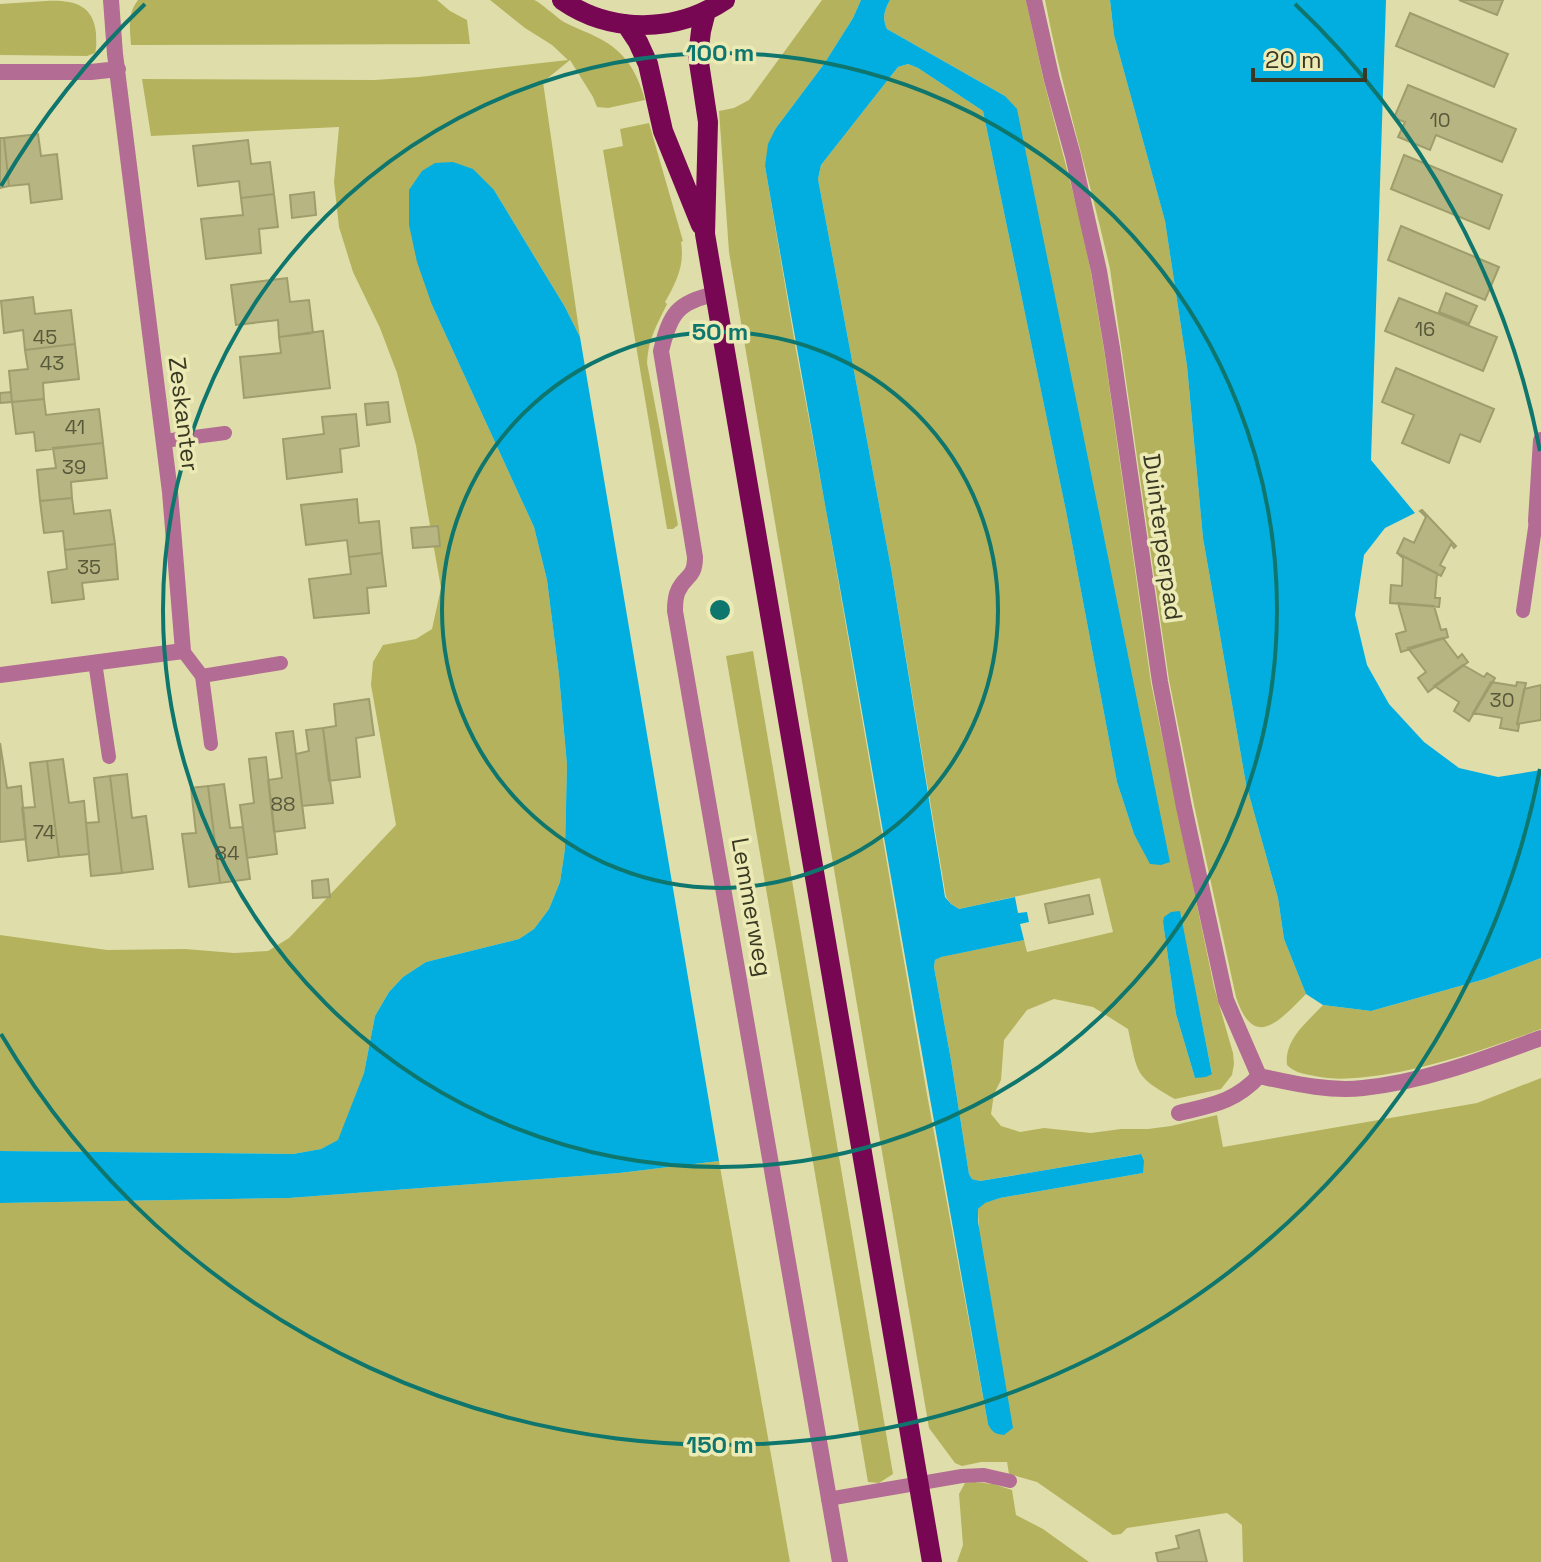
<svg xmlns="http://www.w3.org/2000/svg" width="1541" height="1562" font-family="'Space Grotesk',sans-serif">
  <rect width="100%" height="100%" fill="#dfdeaa"/>
  <!-- green -->
  <path fill="#b5b25e" fill-rule="evenodd" d="M 138,0 L 437,0 L 450,11 L 467,20 L 470,44 L 131,45 C 130,28 127,14 138,0 Z
    M 490,0 C 499,0 526,0 534,0 C 540,2 556,17 564,22 C 577,29 591,33 604,41 C 627,54 638,75 645,100 L 608,108 L 597,107 L 593,97 L 570,60 L 543,82 L 580,337 L 565,307 L 494,190 L 432,305 L 534,527 L 547,580 L 559,675 L 567,765 L 565,849 L 560,882 L 549,909 L 534,929 L 519,939 L 426,962 L 403,977 L 389,992 L 375,1016 L 364,1073 L 339,1140 L 321,1149 L 293,1154 L 0,1151 L 0,935 L 107,950 L 185,949 L 234,953 L 268,951 L 289,938 L 396,825 L 371,685 L 373,662 L 383,645 L 416,639 L 432,629 L 441,588 L 416,446 L 397,373 L 380,328 L 353,272 L 339,227 L 334,182 L 339,127 L 151,136 L 142,79 L 375,80 L 419,77 L 568,60 L 552,45 L 525,28 Z
    M 822,0 L 861,0 L 853,18 L 824,64 L 776,128 L 765,166 L 796,350 L 825,504 L 928,1100 L 988,1424 L 978,1209 L 984,1203 L 1000,1198 L 1143,1173 L 1140,1154 L 980,1181 L 972,1179 L 969,1174 L 951,1060 L 934,967 L 935,960 L 940,957 L 1024,940 L 1027,952 L 1113,932 L 1100,878 L 959,909 L 951,904 L 946,897 L 891,568 L 818,179 L 821,165 L 898,67 L 908,64 L 918,68 L 983,111 L 1066,511 L 1117,782 L 1134,834 L 1005,96 L 887,29 C 882,18 884,11 890,0 L 1026,0 L 1044,82 L 1081,223 L 1091,273 L 1104,350 L 1151,683 L 1214,987 L 1233,1053 L 1234,1064 L 1232,1075 L 1221,1089 L 1175,1099 C 1134,1076 1138,1074 1128,1029 L 1093,1007 L 1054,999 L 1027,1010 L 1004,1040 L 1001,1080 L 994,1094 L 991,1114 L 1001,1126 L 1020,1132 L 1044,1128 L 1091,1133 L 1121,1129 L 1148,1129 L 1171,1126 L 1217,1115 L 1223,1147 L 1477,1103 L 1541,1078 L 1541,1562 L 1243,1562 L 1242,1525 L 1227,1513 L 1127,1528 L 1121,1534 L 1113,1535 L 1037,1482 L 1009,1474 L 1007,1462 L 981,1462 L 962,1466 L 955,1463 L 929,1428 L 729,252 L 719,111 L 734,108 L 749,100 ZM 1179,911 L 1212,1073 L 1195,1078 L 1176,1014 L 1163,922 Z
    M 1045,0 L 1110,0 L 1114,35 L 1165,221 L 1187,366 L 1203,538 L 1246,784 L 1278,898 L 1284,939 L 1306,994 C 1280,1020 1254,1052 1236,997 L 1194,805 L 1169,680 L 1110,269 C 1090,179 1062,91 1045,0 Z
    M 46,1 C 71,0 93,3 96,33 C 96,41 97,46 95,53 L 87,56 L 0,55 L 0,4 Z
    M 649,123 L 683,241 L 681,242 C 685,265 676,283 665,302 L 667,304 C 657,325 648,339 647,363 L 678,525 L 673,529 L 667,529 L 603,150 L 623,146 L 620,129 Z
    M 753,651 L 893,1474 L 879,1483 L 868,1482 L 726,656 Z
    M 1541,958 L 1541,1029 C 1489,1048 1437,1066 1382,1075 C 1360,1078 1337,1081 1315,1076 C 1304,1074 1295,1073 1287,1065 C 1284,1040 1307,1022 1323,1005 L 1371,1011 L 1485,979 Z
    M 719,1161 L 790,1562 L 0,1562 L 0,1203 L 289,1198 L 619,1173 Z
    M 974,1482 L 993,1484 L 1012,1490 L 1016,1515 L 1043,1529 L 1089,1562 L 957,1562 L 963,1545 L 959,1494 L 965,1483 Z"/>
  <!-- water -->
  <path fill="#01aedf" d="M 861,0 L 890,0 C 884,11 882,18 887,29 L 1005,96 L 1017,109 L 1170,862 L 1161,865 L 1150,864 L 1134,834 L 1117,782 L 1066,511 L 983,111 L 918,68 L 908,64 L 898,67 L 821,165 L 818,179 L 891,568 L 945,897 L 951,904 L 959,909 L 1015,897 L 1018,913 L 1027,912 L 1029,922 L 1020,924 L 1024,940 L 941,957 L 935,960 L 934,967 L 951,1060 L 969,1174 L 972,1179 L 980,1181 L 1141,1154 L 1144,1161 L 1143,1173 L 1000,1198 L 985,1203 L 978,1209 L 978,1222 L 1013,1428 L 1004,1435 C 995,1434 992,1432 988,1424 C 943,1174 899,923 855,672 C 825,503 794,335 765,166 L 768,144 L 776,128 L 824,64 L 853,18 Z
    M 1110,0 L 1386,0 L 1371,460 L 1415,513 L 1385,528 L 1364,555 L 1355,615 L 1367,665 L 1389,704 L 1424,742 L 1459,768 L 1498,777 L 1541,770 L 1541,958 L 1485,979 L 1371,1011 L 1323,1005 L 1306,994 L 1284,939 L 1278,898 L 1246,784 L 1203,538 L 1187,366 L 1165,221 L 1114,35 Z
    M 453,162 L 473,169 L 494,190 L 565,307 L 580,337 L 719,1161 L 619,1173 L 289,1198 L 0,1203 L 0,1151 L 293,1154 L 321,1149 L 338,1140 L 364,1073 L 375,1016 L 389,992 L 403,977 L 426,962 L 519,939 L 534,929 L 549,909 L 560,882 L 565,849 L 567,765 L 559,675 L 547,580 L 534,527 L 432,305 L 417,262 L 409,225 L 409,190 L 422,171 L 435,163 Z
    M 1180,911 L 1212,1074 L 1206,1077 L 1195,1078 L 1176,1014 L 1163,922 L 1164,917 L 1171,912 Z"/>
  <!-- building -->
  <path fill="#b7b682" stroke="#9e9d6b" stroke-width="2" d="M 1459,0 L 1503,0 L 1497,15 Z
    M 1410,13 L 1508,54 L 1494,87 L 1396,46 Z
    M 1408,85 L 1516,129 L 1502,162 L 1436,135 L 1430,150 L 1398,137 L 1405,122 L 1394,118 Z
    M 38,134 L 41,156 L 57,154 L 62,199 L 31,203 L 29,184 L 9,186 L 4,138 Z
    M 0,138 L 4,138 L 9,186 L 0,188 Z
    M 248,140 L 251,164 L 270,162 L 274,194 L 241,198 L 239,181 L 198,186 L 193,146 Z
    M 1404,155 L 1502,195 L 1489,229 L 1391,189 Z
    M 314,192 L 316,215 L 292,218 L 290,195 Z
    M 274,194 L 278,227 L 259,229 L 261,253 L 206,259 L 201,219 L 243,215 L 241,198 Z
    M 1401,226 L 1499,267 L 1485,300 L 1388,260 Z
    M 287,278 L 290,302 L 309,300 L 313,333 L 279,337 L 278,320 L 236,325 L 231,285 Z
    M 1446,293 L 1477,306 L 1469,324 L 1439,312 Z
    M 33,297 L 35,314 L 71,310 L 75,344 L 25,350 L 23,330 L 4,333 L 1,301 Z
    M 1399,298 L 1497,337 L 1483,371 L 1385,331 Z
    M 323,331 L 330,388 L 244,398 L 240,357 L 281,353 L 279,337 Z
    M 75,344 L 79,379 L 43,383 L 44,399 L 12,402 L 9,371 L 28,369 L 25,350 Z
    M 1396,368 L 1494,409 L 1480,442 L 1460,434 L 1449,463 L 1402,443 L 1414,415 L 1382,402 Z
    M 11,392 L 12,402 L 0,403 L 0,393 Z
    M 44,399 L 46,415 L 99,409 L 103,443 L 36,451 L 34,432 L 16,434 L 12,402 Z
    M 388,402 L 390,422 L 367,425 L 365,404 Z
    M 356,414 L 359,446 L 340,449 L 342,472 L 287,479 L 283,439 L 324,434 L 322,417 Z
    M 103,443 L 107,478 L 71,482 L 72,498 L 40,501 L 37,470 L 56,468 L 53,448 Z
    M 72,498 L 74,514 L 110,510 L 115,544 L 65,550 L 63,531 L 44,533 L 40,501 Z
    M 357,499 L 359,523 L 379,521 L 382,553 L 349,557 L 347,540 L 306,545 L 301,505 Z
    M 1422,510 L 1456,546 L 1454,548 L 1451,544 L 1440,565 L 1445,568 L 1441,576 L 1397,553 L 1404,538 L 1414,543 L 1426,517 L 1420,511 Z
    M 438,526 L 440,546 L 413,548 L 411,528 Z
    M 115,544 L 118,579 L 82,583 L 84,599 L 52,603 L 48,572 L 67,569 L 65,550 Z
    M 382,553 L 386,586 L 367,588 L 369,613 L 314,618 L 309,579 L 351,574 L 349,557 Z
    M 1397,553 L 1437,573 L 1435,598 L 1440,598 L 1439,607 L 1390,603 L 1391,585 L 1402,586 L 1403,558 Z
    M 1398,603 L 1434,606 L 1441,630 L 1446,629 L 1448,637 L 1401,652 L 1396,634 L 1406,631 Z
    M 1443,638 L 1458,658 L 1462,654 L 1468,662 L 1428,692 L 1418,678 L 1426,672 L 1408,648 Z
    M 1463,665 L 1484,677 L 1487,673 L 1495,678 L 1469,721 L 1454,711 L 1459,702 L 1434,686 Z
    M 1491,682 L 1516,686 L 1517,682 L 1526,683 L 1517,724 L 1519,725 L 1518,731 L 1500,728 L 1502,718 L 1473,713 Z
    M 1541,685 L 1541,720 L 1517,724 L 1524,689 Z
    M 369,699 L 374,735 L 356,738 L 360,777 L 329,781 L 323,728 L 336,726 L 334,704 Z
    M 323,728 L 333,803 L 302,806 L 296,754 L 309,751 L 306,730 Z
    M 293,731 L 305,828 L 274,832 L 268,780 L 282,778 L 276,733 Z
    M 0,743 L 7,788 L 21,786 L 26,839 L 0,842 Z
    M 266,757 L 277,854 L 247,858 L 240,805 L 254,803 L 249,759 Z
    M 63,759 L 69,803 L 84,801 L 89,854 L 59,857 L 47,761 Z
    M 47,761 L 59,857 L 28,861 L 22,808 L 35,807 L 30,763 Z
    M 127,774 L 132,818 L 146,816 L 153,869 L 122,873 L 110,776 Z
    M 110,776 L 122,873 L 91,876 L 86,823 L 99,822 L 94,778 Z
    M 224,784 L 230,828 L 243,827 L 250,879 L 220,883 L 208,786 Z
    M 208,786 L 220,883 L 189,887 L 182,834 L 196,833 L 191,788 Z
    M 328,879 L 330,897 L 313,898 L 312,881 Z
    M 1089,895 L 1093,914 L 1049,923 L 1045,904 Z
    M 1199,1530 L 1207,1562 L 1158,1562 L 1156,1553 L 1179,1548 L 1176,1536 Z"/>
  <g fill="none" stroke-linecap="round" stroke-linejoin="round">
    <!-- service -->
    <path stroke="#b36c93" stroke-width="14" d="M 164,441 L 225,433
      M 1523,611 L 1536,521
      M 183,651 L 202,676 L 211,744
      M 95,662 L 109,757
      M 202,676 L 281,663
      M 828,1499 L 962,1476 L 984,1475 L 1010,1481"/>
    <!-- minor -->
    <path stroke="#b36c93" stroke-width="16" d="M 1034,0 L 1052,80 L 1073,156 L 1099,271 L 1112,348 L 1160,682 L 1184,807 L 1226,1000 L 1259,1076 C 1235,1102 1212,1105 1179,1113
      M 0,72 L 91,72 L 118,69
      M 715,294 C 677,302 670,314 661,351 L 695,557 C 695,579 685,575 678,591 C 675,597 675,604 675,611 L 840,1562
      M 1541,440 L 1536,521 L 1541,522
      M 0,675 L 183,651 L 170,492 L 115,54 L 111,0
      M 1259,1076 C 1292,1083 1329,1092 1363,1088 C 1424,1082 1484,1059 1541,1038"/>
    <!-- primary -->
    <path stroke="#780753" stroke-width="20" d="M 562,0 C 611,34 676,33 725,0
      M 706,11 L 701,31 L 698,56 L 708,122 L 705,234 L 932,1562
      M 626,24 L 638,42 L 648,64 L 663,131 L 701,225"/>
  </g>
  <!-- distance rings -->
  <g fill="none" stroke="#0f766e" stroke-width="4">
    <circle cx="720" cy="610" r="278"/>
    <circle cx="720" cy="610" r="557"/>
    <path d="M1540 769A835 835 0 0 1 1 1034M1 186A835 835 0 0 1 145 4M1295 4A835 835 0 0 1 1540 451"/>
  </g>
  <g text-anchor="middle" dominant-baseline="central" stroke-width="7" stroke-linejoin="round" paint-order="stroke">
    <!-- number labels -->
    <g font-size="20" fill="#58583b">
      <text x="1440" y="120">10</text>
      <text x="1425" y="329">16</text>
      <text x="45" y="337">45</text>
      <text x="52" y="363">43</text>
      <text x="75" y="427">41</text>
      <text x="74" y="467">39</text>
      <text x="89" y="567">35</text>
      <text x="1502" y="700">30</text>
      <text x="283" y="804">88</text>
      <text x="44" y="832">74</text>
      <text x="227" y="853">84</text>
    </g>
    <!-- street labels -->
    <g font-size="24" fill="#393823" stroke="#ecebb6">
      <text transform="translate(184 414) rotate(83)">Zeskanter</text>
      <text transform="translate(1163 537) rotate(82)">Duinterperpad</text>
      <text transform="translate(752 907) rotate(80)">Lemmerweg</text>
    </g>
  </g>
  <circle cx="720" cy="610" r="12" fill="#0f766e" stroke="#ecebb6" stroke-width="4"/>
  <g font-size="24" text-anchor="middle" font-weight="bold" fill="#0f766e" stroke="#ecebb6" stroke-width="7" stroke-linejoin="round" paint-order="stroke">
    <text x="720" y="61">100 m</text>
    <text x="720" y="340">50 m</text>
    <text x="720" y="1453">150 m</text>
  </g>
  <!-- scale -->
  <path d="M1253 68v12h112v-12" fill="none" stroke="#393823" stroke-width="4"/>
  <text x="1265" y="68" font-size="24" fill="#393823" stroke="#ecebb6" stroke-width="6" paint-order="stroke">20 m</text>
</svg>
